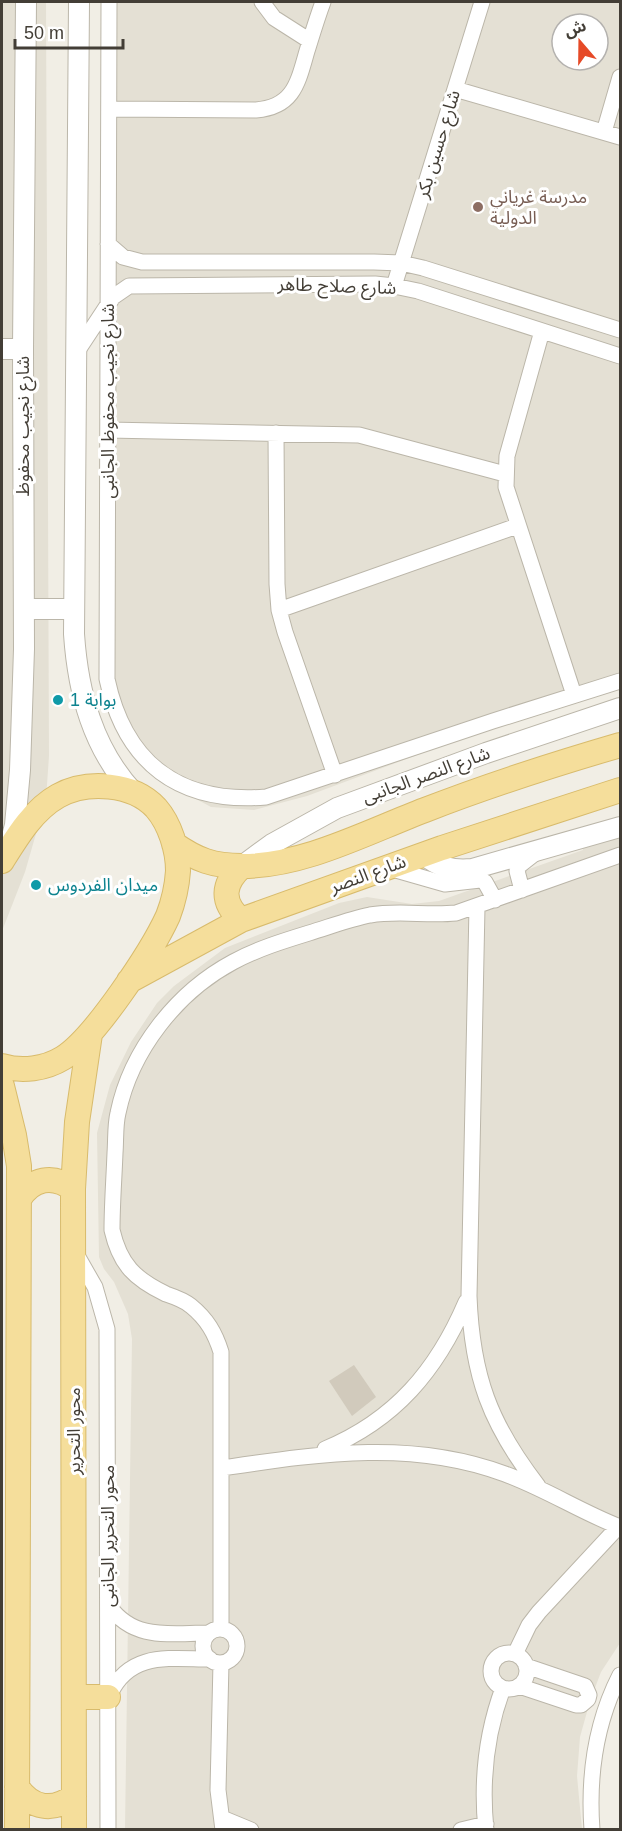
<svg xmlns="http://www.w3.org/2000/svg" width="622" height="1831" font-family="Arial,'Noto Sans Arabic',sans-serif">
  <rect width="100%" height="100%" fill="#f1eee5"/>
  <!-- residential -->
  <path fill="#e4e0d4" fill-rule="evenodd" d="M 2,2 L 46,2 L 49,756 L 46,799 L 25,872 L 2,931 Z
    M 103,2 L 620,2 L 620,687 L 471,735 L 307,796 L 254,810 L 211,807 L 150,774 L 110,716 L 101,652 ZM 562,24 L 598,24 L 598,60 L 562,60 Z
    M 620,835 L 620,1643 L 601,1672 L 590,1701 L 580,1737 L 577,1776 L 582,1829 L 125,1829 L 132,1339 L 128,1314 L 114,1282 L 104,1269 L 99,1257 L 97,1133 L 110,1085 L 131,1042 L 157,1003 L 174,986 L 225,948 L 339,903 L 367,897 L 412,904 L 439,901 L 583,850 L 583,843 Z"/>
  <!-- building -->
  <path fill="#d1cabc" d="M 354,1365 L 376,1397 L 352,1416 L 329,1381 Z"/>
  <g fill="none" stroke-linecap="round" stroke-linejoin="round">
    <!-- minor casing -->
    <g stroke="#bbb6a9" stroke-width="17">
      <path id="minor" d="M 109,2 L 107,679 C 125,763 179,804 266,797 L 493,721 L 620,681
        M 262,2 L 274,18 L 310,41
        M 455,89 L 620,137
        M 109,109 L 256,110 C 294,107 298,82 307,51 C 312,35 317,18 323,2
        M 604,132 L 620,77
        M 108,244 L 123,257 L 142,262 L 374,262 L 401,263 L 423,268 L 620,330
        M 394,286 L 482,2
        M 542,331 L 507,456 L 506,487 L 574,695
        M 76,353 L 113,297 L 129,286 L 375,284 L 394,286 L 418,291 L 620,356
        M 108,430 L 359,435 L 505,474
        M 276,433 L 277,584 L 279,610 L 285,632 L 335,775
        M 279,610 L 517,526
        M 389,868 L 445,884 L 480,880 L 485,882 L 495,900
        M 522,890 L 517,871 L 520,865 L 534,854
        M 477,907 L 469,1296 C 472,1376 490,1424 538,1486
        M 75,1252 L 95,1287 L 107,1329 L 108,1830
        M 325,1449 C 395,1420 437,1370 466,1302
        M 222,1468 C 318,1454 411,1439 505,1474 C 546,1489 581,1512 620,1527
        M 109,1606 C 134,1641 170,1633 208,1633
        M 221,1628 L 221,1352 C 215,1333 207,1319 191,1306 C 184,1300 175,1297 166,1294 C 135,1279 120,1265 112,1230 C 112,1205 114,1179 115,1153 C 116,1140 115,1125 118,1113 C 131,1050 177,992 233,962 C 257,949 283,941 309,933 C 329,927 350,919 370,915 C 399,910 427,916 456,913 L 620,855
        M203 1646a17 17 0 1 1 34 0a17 17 0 1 1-34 0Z
        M491 1671a18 18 0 1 1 36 0a18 18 0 1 1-36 0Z
        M 515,1654 L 529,1625 L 539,1612 L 618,1527
        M 221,1663 L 218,1790 L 223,1830
        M 519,1686 L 576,1705 L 581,1705 L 588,1699 L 589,1695 L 585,1686 L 526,1666
        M 110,1694 C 130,1651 170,1659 210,1659
        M 222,1818 L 251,1830
        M 461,1830 L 486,1824
        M 486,1830 C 481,1781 486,1734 503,1688
        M 592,1830 C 588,1775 595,1724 620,1675"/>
    </g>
    <!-- tertiary casing -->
    <g stroke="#bbb6a9" stroke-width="22">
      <path id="tertiary" d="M 79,2 L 74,634 C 78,693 93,749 134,793
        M 2,349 L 23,349
        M 24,609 L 74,609
        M 10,844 L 15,825 L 20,770 L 24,649 L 23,349 L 26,2
        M 423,854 C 438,867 452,871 472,869 L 620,827
        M 242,866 L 272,844 L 337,808 L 486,753 L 620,708"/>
    </g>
    <!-- primary casing -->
    <g stroke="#d8bb6c" stroke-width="26">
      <path id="primary" d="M 174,844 C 197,860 213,866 242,866 C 304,866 367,832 425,810 C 489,785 555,764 620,745
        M 2,861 C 17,837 33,810 58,796 C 87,780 133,783 156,808 C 170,824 178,850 178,871 C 177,886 173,903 168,916 C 152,951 94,1039 63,1058 C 45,1069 22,1072 2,1066
        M 241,920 C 221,902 222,884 242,866
        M 129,981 L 241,920 L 442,848 L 620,790
        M 2,1086 L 14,1135 L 19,1166 L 17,1830
        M 19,1199 C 32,1178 53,1174 73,1189
        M 74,1697 L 108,1697
        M 17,1787 C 32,1809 53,1812 74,1796
        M 74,1830 L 73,1189 L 77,1122 L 90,1034"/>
    </g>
    <!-- minor -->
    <use href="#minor" stroke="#fff" stroke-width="15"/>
    <!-- tertiary -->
    <use href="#tertiary" stroke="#fff" stroke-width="20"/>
    <!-- primary -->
    <use href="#primary" stroke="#f5de9b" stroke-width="24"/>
  </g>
  <!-- markers -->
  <circle fill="#8d6e63" stroke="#fff" stroke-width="2" cx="478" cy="207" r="6"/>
  <g fill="#0f9aa8" stroke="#fff" stroke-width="2">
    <circle cx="58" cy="700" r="6"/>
    <circle cx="36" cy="885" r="6"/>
  </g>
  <g text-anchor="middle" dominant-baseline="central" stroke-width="6" stroke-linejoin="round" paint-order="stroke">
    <!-- street labels -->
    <g font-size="18" fill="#433e36" stroke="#fff">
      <text transform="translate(438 144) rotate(-73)">شارع حسين بكر</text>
      <text transform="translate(337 286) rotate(2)">شارع صلاح طاهر</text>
      <text transform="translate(108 401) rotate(-90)">شارع نجيب محفوظ الجانبى</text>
      <text transform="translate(23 426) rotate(-90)">شارع نجيب محفوظ</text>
      <text transform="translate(426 775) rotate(-20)">شارع النصر الجانبى</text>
      <text transform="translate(368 874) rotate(-20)">شارع النصر</text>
      <text transform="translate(74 1431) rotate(-90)">محور التحرير</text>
      <text transform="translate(108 1536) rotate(-90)">محور التحرير الجانبى</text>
    </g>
    <!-- education labels -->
    <g font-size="18" fill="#785e54" stroke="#fff" text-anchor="start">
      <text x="490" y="197">مدرسة غرياني<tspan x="490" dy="21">الدولية</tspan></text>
    </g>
    <!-- culture labels -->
    <g font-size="18" fill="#0d838f" stroke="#fff" text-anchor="start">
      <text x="70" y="700">بوابة 1</text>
      <text x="48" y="885">ميدان الفردوس</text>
    </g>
  </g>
  <!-- border -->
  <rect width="622" height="1831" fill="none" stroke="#433e36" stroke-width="6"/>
  <!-- north arrow -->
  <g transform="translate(580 42) rotate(340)"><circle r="28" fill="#ffffff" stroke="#b4b2af" stroke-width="1.5"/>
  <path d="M0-4.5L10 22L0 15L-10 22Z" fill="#e64a27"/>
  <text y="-9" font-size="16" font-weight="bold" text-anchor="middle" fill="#433e36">ش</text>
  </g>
  <!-- scale -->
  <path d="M15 39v9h108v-9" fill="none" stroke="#433e36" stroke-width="3"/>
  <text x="24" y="39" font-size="18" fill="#433e36" stroke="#ffffff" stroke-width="4.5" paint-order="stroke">50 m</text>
</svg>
